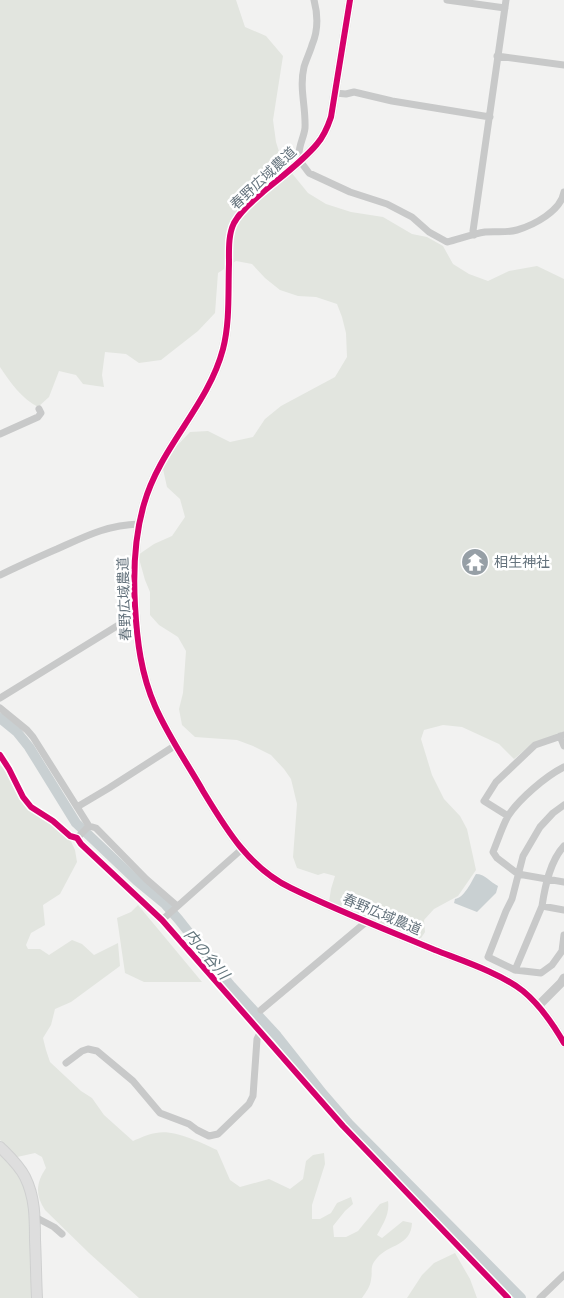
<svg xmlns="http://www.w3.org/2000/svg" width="564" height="1298" font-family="'Asap Condensed','Noto Sans JP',sans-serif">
  <rect width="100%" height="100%" fill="#f2f2f1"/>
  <!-- green -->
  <path fill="#e2e5df" d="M 0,0 L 236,0 L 245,27 L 266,36 L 283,56 L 273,120 L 276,142 L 282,161 L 308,193 L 326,204 L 351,212 L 383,217 L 412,234 L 427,237 L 443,246 L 453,264 L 469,274 L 488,281 L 509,271 L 537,266 L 564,279 L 564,732 L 533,743 L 514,759 L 499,744 L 462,727 L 443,725 L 424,730 L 421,739 L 432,775 L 444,799 L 460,816 L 467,829 L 476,870 L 458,896 L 434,909 L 424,920 L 425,932 L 421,938 L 406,937 L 329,902 L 331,889 L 335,876 L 324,873 L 318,875 L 297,868 L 293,857 L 297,804 L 291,779 L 284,769 L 271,755 L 253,746 L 237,740 L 195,737 L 182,725 L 179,709 L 183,693 L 186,651 L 178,637 L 159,625 L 150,615 L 150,592 L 145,580 L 138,555 L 154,544 L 172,536 L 185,517 L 180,499 L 167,487 L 163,469 L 171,452 L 190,432 L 208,431 L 230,442 L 253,437 L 265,419 L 281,406 L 335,377 L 347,357 L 346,333 L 342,317 L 337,304 L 316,297 L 298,296 L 280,290 L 265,278 L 252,264 L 236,261 L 218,273 L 215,313 L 198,331 L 161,360 L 139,363 L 126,354 L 105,352 L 102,375 L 104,387 L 83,384 L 76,375 L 59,371 L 49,397 L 38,407 C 22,399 10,382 0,367 Z
    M 0,765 L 8,772 L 18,787 L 41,812 L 55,818 L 67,833 L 75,850 L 77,862 L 60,894 L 43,905 L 45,925 L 31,933 L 26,945 L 28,949 L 40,949 L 49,955 L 72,940 L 82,944 L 94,955 L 118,943 L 120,966 L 71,1002 L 55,1009 L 51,1025 L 43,1038 L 46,1050 L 50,1062 L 81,1091 L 92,1098 L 104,1115 L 133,1141 C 140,1138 148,1134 156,1133 C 173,1129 200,1142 217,1150 L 230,1180 L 240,1187 L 269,1179 L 290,1189 L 303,1179 L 306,1161 L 313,1155 L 324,1153 L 325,1164 L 312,1205 L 312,1219 L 320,1219 L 331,1213 L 337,1203 L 351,1197 L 353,1204 L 345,1211 L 333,1226 L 334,1237 L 346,1237 L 358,1231 L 380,1204 L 388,1201 C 390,1214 383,1224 377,1235 L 382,1238 L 403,1221 L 412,1223 C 411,1246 389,1244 377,1258 C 369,1267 373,1270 371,1280 C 370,1287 366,1292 362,1298 L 139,1298 L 89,1253 L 45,1210 C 35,1195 36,1183 46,1168 L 42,1157 L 35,1153 L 17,1157 L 0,1140 Z
    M 138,905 L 202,982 L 144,982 L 125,973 L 117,918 L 131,912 Z
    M 0,1155 C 10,1164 17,1173 23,1185 C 25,1190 26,1196 29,1201 L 32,1298 L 0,1298 Z
    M 455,1253 L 470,1279 L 477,1298 L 407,1298 L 422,1275 L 434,1263 Z"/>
  <!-- water -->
  <path fill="#c9d0d2" d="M 476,874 C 485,874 490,882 498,886 L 496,893 L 477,912 L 454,903 L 455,899 C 465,897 471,882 476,874 Z"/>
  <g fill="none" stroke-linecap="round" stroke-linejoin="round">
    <!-- river -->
    <path stroke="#c9d0d2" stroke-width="10" d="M 0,718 L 17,732 L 29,747 L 76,823 L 137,881 L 165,904 L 179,920 L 231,986 L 277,1036 L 323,1094 L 349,1124 L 521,1298"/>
    <!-- primary casing -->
    <g stroke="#cfd0d0" stroke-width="12">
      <path id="primary" d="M 0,1147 C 9,1156 19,1165 25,1177 C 35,1197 35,1218 35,1240 C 36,1260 36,1279 37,1298"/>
    </g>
    <!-- minor -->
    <path stroke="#c8c9c9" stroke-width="7" d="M 447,0 L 505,8
      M 497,56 L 564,65
      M 335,93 L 346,94 L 354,92 L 392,101 L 490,117
      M 299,154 C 299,145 304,137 305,128 C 306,107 299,88 304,67 C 306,60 310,52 312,45 C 318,31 318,15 314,0
      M 303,165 L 309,173 L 350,192 L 387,204 L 412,217 L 429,232 L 447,242 C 459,239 473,234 485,232 C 496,231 506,233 517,230 C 534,225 561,211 564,192
      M 474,235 L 473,231 L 506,0
      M 0,434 L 38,417 L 41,413 L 39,409
      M 0,575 C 19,566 38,557 57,549 C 86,536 107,525 139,524
      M 0,698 L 130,618 L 136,616
      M 0,708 L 27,730 L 33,737 L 89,826 L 96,828 L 146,879 L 177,906
      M 560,736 L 564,746
      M 0,755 L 9,769 L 23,797 L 31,807 L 53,821 L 70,836 L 77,838 L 81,844 L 162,920 L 343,1126 L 508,1298
      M 564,767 C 546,776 519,799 508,816 C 502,827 498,840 493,852 L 497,858 L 518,874 L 564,882
      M 564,805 L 553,813 L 540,827 L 523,856 L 512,899 L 506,911 L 488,957 L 515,970 L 541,973 L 552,965 L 562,951 L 564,935
      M 77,807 L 109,788 L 176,745
      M 508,816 L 484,801 L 496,782 L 535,745 L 564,735
      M 77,838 L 89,826
      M 542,906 C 545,886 550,861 564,846
      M 162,920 L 242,849
      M 515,970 L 542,906 L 564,910
      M 261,1010 L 366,922
      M 66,1063 L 82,1051 L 88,1049 L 97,1051 L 133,1081 L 160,1113 L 189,1124 L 197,1130 L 209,1136 L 218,1134 L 249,1104 L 253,1096 L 257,1039 L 260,1033
      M 35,1217 L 54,1227 L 62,1234
      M 540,1298 L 564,1275"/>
    <!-- tertiary -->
    <path stroke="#c8c9c9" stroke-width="9" d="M 350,0 L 331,117 C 328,126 324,136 317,144 C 303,161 281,177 263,192 C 253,201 241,210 234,223 C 228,235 229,251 229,264 C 228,292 230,322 223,349 C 208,406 160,447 144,504 C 134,538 133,571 135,606 C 137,641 141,674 155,706 C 168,736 187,763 203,791 C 226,829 249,868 291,888 C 338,911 387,930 435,950 C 463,961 500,973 523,991 C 540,1005 553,1024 564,1043
      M 538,1006 L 561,983 L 564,978"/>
    <!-- primary -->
    <use href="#primary" stroke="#dedede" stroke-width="10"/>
    <!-- cycleway casing -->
    <g stroke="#fff" stroke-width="9">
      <path id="cycleway" d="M 350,0 L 331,117 C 328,126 324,136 317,144 C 303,161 281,177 263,192 C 253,201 241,210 234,223 C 228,235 229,251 229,264 C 228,292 230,322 223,349 C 208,406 160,447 144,504 C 134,538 133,571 135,606 C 137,641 141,674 155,706 C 168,736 187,763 203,791 C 226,829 249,868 291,888 C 338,911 387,930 435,950 C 463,961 500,973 523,991 C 540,1005 553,1024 564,1043
        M 0,755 L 9,769 L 23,797 L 31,807 L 53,821 L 70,836 L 77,838 L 81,844 L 162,920 L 343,1126 L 508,1298"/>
    </g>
    <!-- cycleway -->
    <use href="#cycleway" stroke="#d6006c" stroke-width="6"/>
  </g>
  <!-- icons -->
  <defs>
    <g id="temple-disc" transform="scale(1.4375)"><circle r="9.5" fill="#969fa6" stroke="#fff"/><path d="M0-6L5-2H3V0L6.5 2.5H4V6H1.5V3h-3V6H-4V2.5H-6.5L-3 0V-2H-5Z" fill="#fff"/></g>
  </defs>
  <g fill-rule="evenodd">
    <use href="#temple-disc" x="475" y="562"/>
  </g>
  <g text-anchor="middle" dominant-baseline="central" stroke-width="5" stroke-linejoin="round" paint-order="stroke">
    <!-- street labels -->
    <g font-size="14" fill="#65737d" stroke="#fff">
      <text transform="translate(263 178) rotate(-43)">春野広域農道</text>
      <text transform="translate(124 599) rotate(-92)">春野広域農道</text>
      <text transform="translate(382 914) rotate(23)">春野広域農道</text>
    </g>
    <!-- poi labels -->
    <g font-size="14" fill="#65737d" stroke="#fff" text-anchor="start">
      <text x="494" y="562">相生神社</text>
    </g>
    <!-- water labels -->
    <g font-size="15" font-style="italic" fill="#61747b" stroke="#fff">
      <text transform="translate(207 954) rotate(50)">内の谷川</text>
    </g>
  </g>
</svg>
